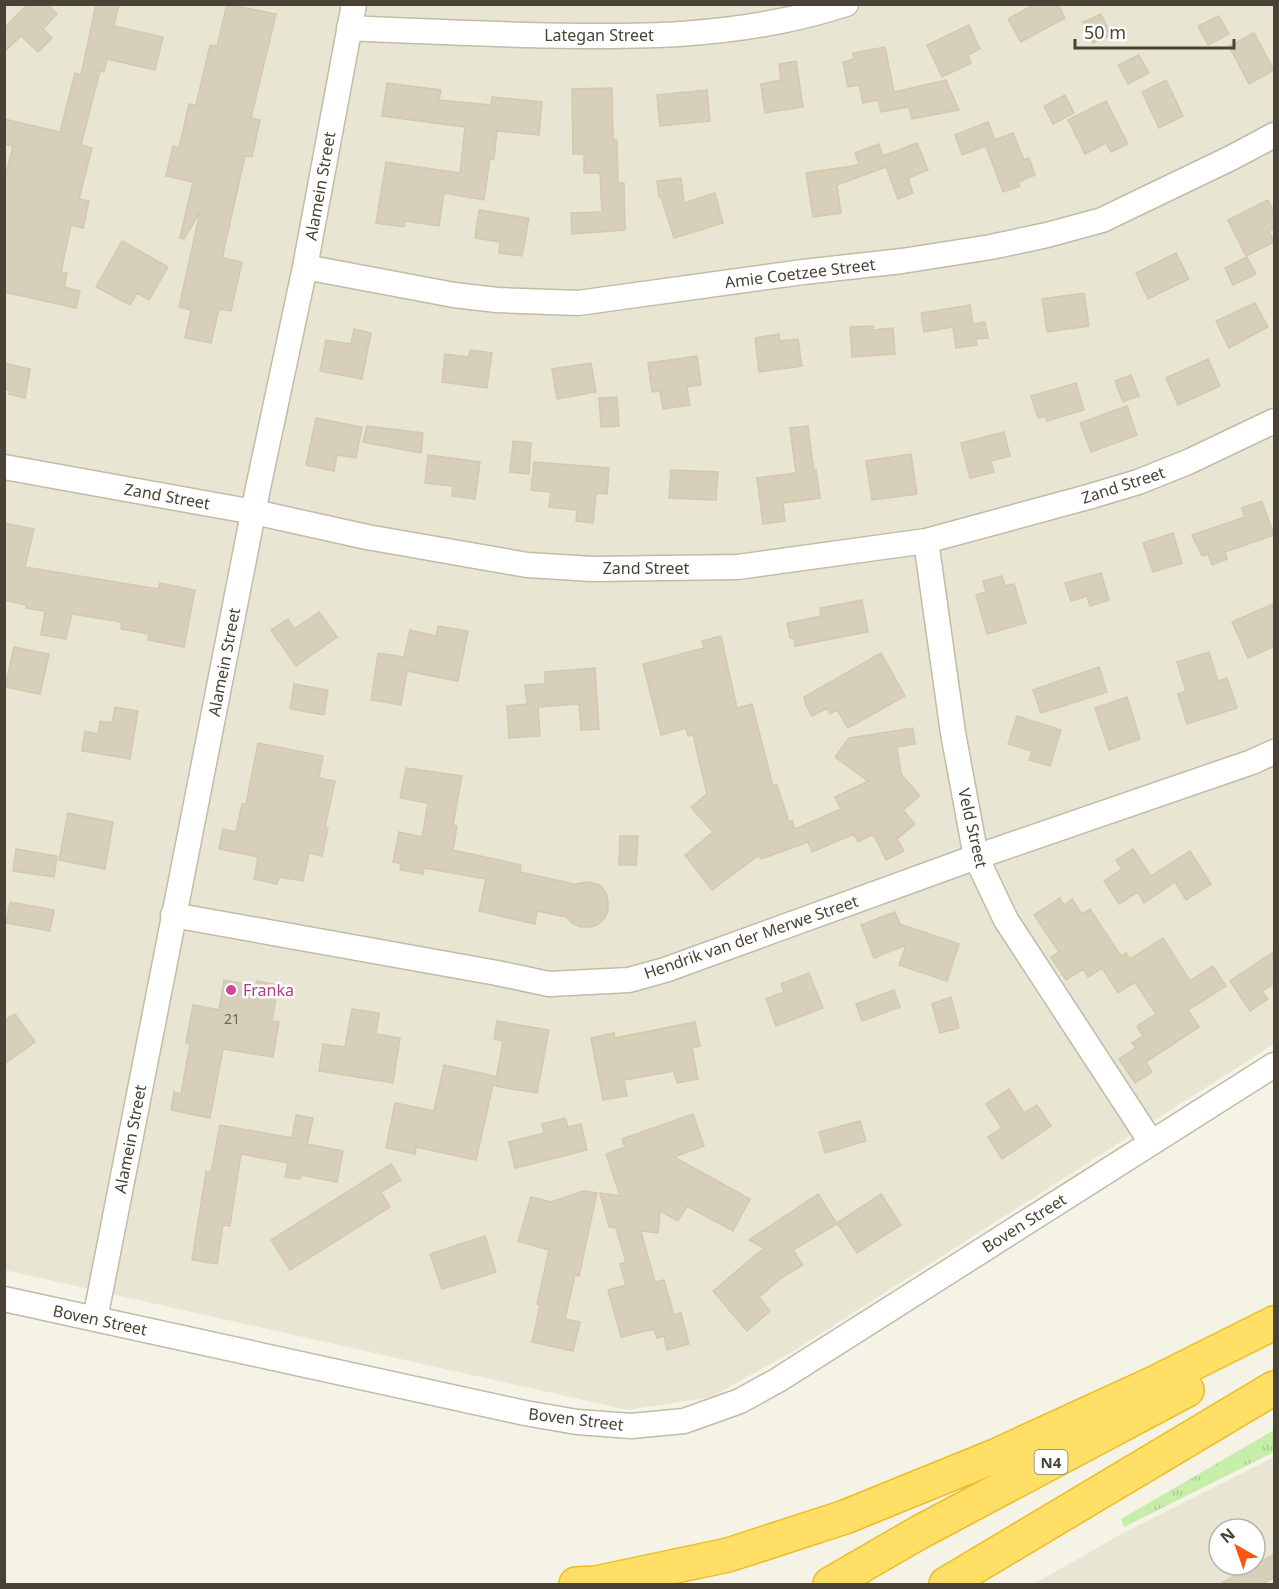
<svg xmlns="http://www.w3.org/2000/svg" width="1279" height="1589" font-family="'Noto Sans',sans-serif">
  <defs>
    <pattern id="grass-tufts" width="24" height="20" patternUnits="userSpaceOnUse" patternTransform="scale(1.5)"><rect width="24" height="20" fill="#c7edaa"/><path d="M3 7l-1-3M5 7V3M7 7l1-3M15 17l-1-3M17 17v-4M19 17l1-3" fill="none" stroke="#accc93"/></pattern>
  </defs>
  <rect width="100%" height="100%" fill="#f5f2e6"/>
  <!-- residential -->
  <path fill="#e9e5d3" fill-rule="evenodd" d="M 5,5 L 1274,5 L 1274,1044 L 792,1352 L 711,1397 L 628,1410 L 5,1270 Z
    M 1274,1457 L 1274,1584 L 1034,1584 L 1125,1532 ZM 1219,1529 L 1255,1529 L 1255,1565 L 1219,1565 Z"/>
  <!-- grass -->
  <path fill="url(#grass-tufts)" d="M 1274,1430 L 1274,1452 L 1124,1527 L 1121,1519 Z"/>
  <!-- building -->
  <path fill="#d7cfba" stroke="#d3c9ac" stroke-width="1.5" d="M 28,4 L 47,4 L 57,14 L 43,29 L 52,38 L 38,52 L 21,36 L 4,52 L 4,28 Z
    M 96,4 L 119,4 L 114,26 L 163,37 L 155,70 L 107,59 L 104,72 L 100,71 L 81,145 L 92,148 L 79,199 L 89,201 L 83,228 L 71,225 L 61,272 L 67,273 L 64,287 L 80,291 L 76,308 L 4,292 L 4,181 L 13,146 L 4,144 L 4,119 L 60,132 L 75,73 L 81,75 Z
    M 227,4 L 276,14 L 251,118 L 260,120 L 252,157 L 245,156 L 224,249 L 223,258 L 242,262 L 231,311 L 219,309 L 211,343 L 185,338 L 191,310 L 179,307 L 200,212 L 184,239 L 180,238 L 193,182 L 166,176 L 173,146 L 179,148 L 189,104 L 196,105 L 210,45 L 217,46 Z
    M 1035,4 L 1058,4 L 1065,18 L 1021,42 L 1008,19 Z
    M 1101,14 L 1111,35 L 1093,43 L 1083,22 Z
    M 1219,16 L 1229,34 L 1208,45 L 1198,26 Z
    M 969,25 L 980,49 L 968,55 L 971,63 L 942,77 L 927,45 Z
    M 1254,33 L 1274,70 L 1249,84 L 1229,46 Z
    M 885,47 L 894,92 L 946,80 L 959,110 L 912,119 L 909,107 L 881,112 L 878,100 L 863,103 L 859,85 L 848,87 L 843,62 L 854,59 L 853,53 Z
    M 1139,55 L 1149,73 L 1128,84 L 1118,65 Z
    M 796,61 L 803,107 L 765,113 L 761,84 L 781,80 L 779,64 Z
    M 1166,80 L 1183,116 L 1159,128 L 1142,92 Z
    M 387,83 L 441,90 L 439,100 L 491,105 L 492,97 L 542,102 L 539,135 L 497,131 L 494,159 L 490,159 L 484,200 L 444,193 L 439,226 L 405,221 L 404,227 L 376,223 L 386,162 L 460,173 L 465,127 L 382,116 Z
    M 612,88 L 613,140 L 617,140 L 618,183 L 624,183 L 625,230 L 572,234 L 571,213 L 602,212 L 600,173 L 584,173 L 584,154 L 573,154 L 572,89 Z
    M 707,90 L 710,121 L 660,126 L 657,95 Z
    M 1065,95 L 1074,113 L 1053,124 L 1044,106 Z
    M 1106,101 L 1128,144 L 1111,152 L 1106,143 L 1085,154 L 1068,120 Z
    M 988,122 L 995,140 L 1013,133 L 1024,160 L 1029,158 L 1035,175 L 1018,182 L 1020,186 L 1003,192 L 986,146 L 962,155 L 955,135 Z
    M 917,143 L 928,170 L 908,178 L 913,193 L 898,199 L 886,167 L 837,185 L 841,213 L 813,217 L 806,173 L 859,165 L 855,153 L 879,144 L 883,156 Z
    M 681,178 L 684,203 L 715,193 L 723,223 L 674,238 L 661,197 L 659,197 L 657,181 Z
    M 1268,200 L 1275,213 L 1275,228 L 1269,231 L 1274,242 L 1246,256 L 1228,220 Z
    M 479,210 L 529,218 L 522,256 L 499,253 L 500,242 L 475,238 Z
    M 122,241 L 168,267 L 149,300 L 137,293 L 130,305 L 96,287 Z
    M 1176,253 L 1189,279 L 1148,299 L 1136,273 Z
    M 1247,257 L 1256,274 L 1233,285 L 1225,268 Z
    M 1084,293 L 1089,326 L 1047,332 L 1042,299 Z
    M 1255,303 L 1268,327 L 1229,348 L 1216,321 Z
    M 970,305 L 973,324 L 985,322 L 988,338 L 976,339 L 977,345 L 956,348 L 953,327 L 924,332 L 921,313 Z
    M 873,326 L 873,330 L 893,328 L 895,354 L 852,357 L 850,327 Z
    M 354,329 L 371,333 L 362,379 L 320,371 L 326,340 L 351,344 Z
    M 779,334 L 780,341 L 798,339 L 802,366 L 759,372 L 755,338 Z
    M 470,350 L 492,353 L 487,388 L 442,382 L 445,354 L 469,357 Z
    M 697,356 L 701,385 L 687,387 L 690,405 L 663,409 L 660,391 L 652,392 L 648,363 Z
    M 1208,359 L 1220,386 L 1178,405 L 1166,378 Z
    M 4,363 L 30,369 L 25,398 L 9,394 L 10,390 L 4,390 Z
    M 591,363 L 596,392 L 557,399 L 552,369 Z
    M 1131,375 L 1139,396 L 1123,402 L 1115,381 Z
    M 1076,383 L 1084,410 L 1047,421 L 1045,416 L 1038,418 L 1031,396 Z
    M 617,397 L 619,426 L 601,427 L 599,398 Z
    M 1127,406 L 1137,435 L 1091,452 L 1080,423 Z
    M 316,418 L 362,427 L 356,458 L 337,455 L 334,471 L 306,465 Z
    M 367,426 L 423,433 L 421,453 L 363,442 Z
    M 808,426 L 814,471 L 816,470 L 820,498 L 783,503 L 785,521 L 763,524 L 757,478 L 796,473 L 790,428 Z
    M 1004,432 L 1010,456 L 991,461 L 994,472 L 970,478 L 961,443 Z
    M 513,441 L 531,443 L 529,474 L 510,472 Z
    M 911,454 L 917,494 L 872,500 L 866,461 Z
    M 428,455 L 480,462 L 475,499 L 452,496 L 453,486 L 425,483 Z
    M 534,462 L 609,468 L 607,494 L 596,493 L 593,523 L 576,521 L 577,510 L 549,507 L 551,492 L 531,490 Z
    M 671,470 L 718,472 L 716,500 L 669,498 Z
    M 1262,501 L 1274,535 L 1225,552 L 1227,559 L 1212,565 L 1208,554 L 1202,556 L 1192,535 L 1245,517 L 1242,508 Z
    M 4,523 L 34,529 L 25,567 L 158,589 L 160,583 L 195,590 L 184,647 L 148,640 L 149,634 L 121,629 L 122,622 L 72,614 L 66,639 L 41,635 L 45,611 L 26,608 L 26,605 L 4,600 Z
    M 1173,533 L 1182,563 L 1153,572 L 1143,543 Z
    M 1101,573 L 1109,600 L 1090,606 L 1087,596 L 1071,601 L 1065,583 Z
    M 1002,576 L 1005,586 L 1014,584 L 1026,623 L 987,634 L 976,595 L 986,592 L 983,581 Z
    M 862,600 L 868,632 L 795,646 L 794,638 L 790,638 L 787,623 L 821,616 L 820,608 Z
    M 1275,603 L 1275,646 L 1248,658 L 1232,622 Z
    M 319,612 L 337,637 L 296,666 L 271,630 L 288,619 L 294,629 Z
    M 438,626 L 468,631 L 458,681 L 407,671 L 401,705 L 371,700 L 378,653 L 404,657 L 410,630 L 436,636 Z
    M 721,636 L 737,708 L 752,704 L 773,786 L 777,785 L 789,822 L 792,821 L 795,829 L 841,809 L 835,797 L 868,781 L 835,757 L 849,738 L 913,728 L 915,744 L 897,747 L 901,774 L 920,796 L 903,810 L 915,824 L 897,839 L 904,851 L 886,860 L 873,834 L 858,842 L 854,834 L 812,852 L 808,842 L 761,859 L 759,855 L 712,890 L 685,855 L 713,832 L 691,807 L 707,794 L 693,735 L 688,736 L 686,728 L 661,735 L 643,664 L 704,648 L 702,641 Z
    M 14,647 L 49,654 L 40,694 L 5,687 Z
    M 1209,652 L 1218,681 L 1227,678 L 1237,708 L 1187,724 L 1178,694 L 1186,691 L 1177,662 Z
    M 881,653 L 905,696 L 848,728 L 837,710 L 830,714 L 827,708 L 812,716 L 806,705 L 804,697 Z
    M 1099,667 L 1107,692 L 1041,713 L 1033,690 Z
    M 595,668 L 599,729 L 581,730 L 579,704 L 538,707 L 540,736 L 509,738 L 507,706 L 527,704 L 525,685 L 545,684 L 545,672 Z
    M 294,684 L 328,690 L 324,715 L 290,709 Z
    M 1127,697 L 1140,739 L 1109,750 L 1095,708 Z
    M 115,707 L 138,711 L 130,759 L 82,751 L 85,731 L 98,734 L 100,721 L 112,723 Z
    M 1017,716 L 1061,730 L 1050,766 L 1029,760 L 1032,751 L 1008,744 Z
    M 258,743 L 323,756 L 319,778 L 335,781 L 325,827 L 328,828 L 322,856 L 309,853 L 303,881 L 279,877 L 277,884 L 254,879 L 258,857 L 219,849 L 223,829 L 236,832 L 242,804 L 246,804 Z
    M 406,768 L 462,776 L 453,825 L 457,826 L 453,850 L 521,865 L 520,872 L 574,884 L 589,882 L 600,885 L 607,895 L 608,902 L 608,911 L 604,919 L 597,925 L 589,927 L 580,927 L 572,923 L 566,917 L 537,911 L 535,924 L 479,911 L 486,879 L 424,868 L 423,874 L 400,870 L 401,864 L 393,862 L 399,832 L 422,837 L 428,803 L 400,798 Z
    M 68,813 L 113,822 L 105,869 L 59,860 Z
    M 620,836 L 638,836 L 636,865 L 619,865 Z
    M 16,849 L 57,856 L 54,877 L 13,871 Z
    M 1133,849 L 1151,876 L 1190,851 L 1211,884 L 1186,900 L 1175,882 L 1144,903 L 1138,892 L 1119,904 L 1104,881 L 1122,869 L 1116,860 Z
    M 1060,898 L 1064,905 L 1072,899 L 1082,914 L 1090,909 L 1121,956 L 1126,953 L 1130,959 L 1163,938 L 1190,981 L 1213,966 L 1226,986 L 1188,1010 L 1199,1027 L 1146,1062 L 1152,1072 L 1135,1083 L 1119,1059 L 1136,1048 L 1132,1043 L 1143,1036 L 1137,1026 L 1156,1014 L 1135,982 L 1118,993 L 1102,968 L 1088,977 L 1083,969 L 1066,980 L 1051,957 L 1059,952 L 1034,915 Z
    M 10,902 L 54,910 L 50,931 L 6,923 Z
    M 895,912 L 900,924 L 959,944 L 947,981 L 899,965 L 906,945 L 874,958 L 861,925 Z
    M 1275,951 L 1275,983 L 1262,991 L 1268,999 L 1250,1011 L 1230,981 Z
    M 809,973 L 823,1008 L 776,1026 L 766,999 L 784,992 L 781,984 Z
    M 224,980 L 256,986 L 257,981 L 278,985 L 272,1021 L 279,1022 L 273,1057 L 223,1049 L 210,1118 L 171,1110 L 174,1092 L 181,1094 L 190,1044 L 186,1043 L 193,1005 L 219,1010 Z
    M 894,990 L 900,1007 L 862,1021 L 856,1004 Z
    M 951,997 L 959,1028 L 940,1033 L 932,1004 Z
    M 352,1009 L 379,1013 L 376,1034 L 400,1038 L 393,1083 L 319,1071 L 323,1044 L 345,1047 Z
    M 15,1014 L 35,1042 L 4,1064 L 4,1021 Z
    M 497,1021 L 549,1030 L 537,1093 L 495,1086 L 503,1041 L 494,1039 Z
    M 695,1022 L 700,1046 L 692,1048 L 698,1079 L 677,1083 L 674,1071 L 624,1080 L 627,1096 L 603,1100 L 591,1038 L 614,1033 L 615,1038 Z
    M 444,1065 L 495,1076 L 476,1160 L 416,1147 L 415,1154 L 386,1148 L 395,1103 L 434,1111 Z
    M 1009,1089 L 1024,1113 L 1037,1105 L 1051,1126 L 1002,1159 L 988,1137 L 1002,1128 L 986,1104 Z
    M 693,1114 L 704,1146 L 674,1157 L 750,1199 L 733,1231 L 687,1206 L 678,1221 L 660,1211 L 658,1233 L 641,1231 L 655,1282 L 664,1280 L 674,1315 L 681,1313 L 689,1344 L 667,1350 L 664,1336 L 657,1338 L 654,1329 L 621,1337 L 608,1290 L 626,1285 L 620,1264 L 626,1262 L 616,1228 L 609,1227 L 600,1193 L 620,1196 L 606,1154 L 625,1147 L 622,1139 Z
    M 296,1115 L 313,1118 L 307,1144 L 343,1151 L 337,1182 L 301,1175 L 300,1179 L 285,1177 L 288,1163 L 241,1154 L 230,1226 L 223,1225 L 217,1264 L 192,1260 L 206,1172 L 211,1172 L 220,1125 L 292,1138 Z
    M 565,1118 L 568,1127 L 581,1124 L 587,1150 L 515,1168 L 509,1142 L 544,1133 L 542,1124 Z
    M 860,1121 L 866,1141 L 825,1153 L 819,1132 Z
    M 391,1164 L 401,1180 L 381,1192 L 390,1207 L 290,1270 L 271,1240 Z
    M 583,1191 L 597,1193 L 579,1276 L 575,1275 L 565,1319 L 580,1322 L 573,1351 L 532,1342 L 540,1305 L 537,1304 L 549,1250 L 518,1241 L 531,1197 L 551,1202 Z
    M 818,1194 L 837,1224 L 793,1250 L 803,1265 L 781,1278 L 759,1297 L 770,1311 L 747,1331 L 713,1291 L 764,1248 L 749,1240 Z
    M 881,1194 L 901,1225 L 857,1253 L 837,1223 Z
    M 485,1236 L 496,1272 L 442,1289 L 430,1254 Z
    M 1275,1554 L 1275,1577 L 1262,1584 L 1220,1584 Z"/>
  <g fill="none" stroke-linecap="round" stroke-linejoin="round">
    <!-- street casing -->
    <g stroke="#c1bba7" stroke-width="27">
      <path id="street" d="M 349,28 C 408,31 467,33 526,35 C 634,38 742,38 846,4
        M 305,267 L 454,295 L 497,300 L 578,303 L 803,272 L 902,261 L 991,247 L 1047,235 L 1102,220 L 1231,158 L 1274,135
        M 4,467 L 254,512 L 367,537 L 527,565 L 593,569 L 738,567 L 926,541 L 1088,497 L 1138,482 L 1188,462 L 1274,421
        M 926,541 L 953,733 L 976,857 L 1006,920 L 1151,1142
        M 173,915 L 497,973 L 549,984 L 629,980 L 665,970 L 976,857 L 1252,762 L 1274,752
        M 4,1299 L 525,1413 L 577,1422 L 631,1426 L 684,1421 L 740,1401 L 778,1380 L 1274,1065
        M 95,1319 L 258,488 L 305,267 L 354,4"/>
    </g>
    <!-- highway casing -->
    <g stroke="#edbc27" stroke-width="36">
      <path id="highway" d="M 576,1584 L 596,1583 L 728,1555 L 845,1517 L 995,1456 L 1152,1384 L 1274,1323
        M 830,1584 L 920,1532 L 1187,1390
        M 946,1584 L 1274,1388"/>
    </g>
    <!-- street -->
    <use href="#street" stroke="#fff" stroke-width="24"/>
    <!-- highway -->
    <use href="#highway" stroke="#ffdf66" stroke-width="33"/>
  </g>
  <!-- markers -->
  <circle fill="#d1479c" stroke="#fff" stroke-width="2" cx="231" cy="990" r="6"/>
  <g text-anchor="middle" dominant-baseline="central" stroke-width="5" stroke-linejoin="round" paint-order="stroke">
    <!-- number labels -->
    <g font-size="14" fill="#6c6656">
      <text x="232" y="1018">21</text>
    </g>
    <!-- shield labels -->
    <rect fill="#fff" stroke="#7f7b71" stroke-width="1.5" x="1034.5" y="1450" width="33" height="24" rx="4.5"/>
    <g font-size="15" font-weight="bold" fill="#484334">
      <text x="1051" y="1462">N4</text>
    </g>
    <!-- street labels -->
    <g font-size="16" fill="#484334" stroke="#fff">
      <text x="599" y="35">Lategan Street</text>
      <text transform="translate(320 186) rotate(-80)">Alamein Street</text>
      <text transform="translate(800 273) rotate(-7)">Amie Coetzee Street</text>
      <text transform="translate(1123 485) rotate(-18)">Zand Street</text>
      <text transform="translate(167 496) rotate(10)">Zand Street</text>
      <text x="646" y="568">Zand Street</text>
      <text transform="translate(224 662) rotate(-79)">Alamein Street</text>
      <text transform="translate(973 828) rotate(77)">Veld Street</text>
      <text transform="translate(751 937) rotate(-19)">Hendrik van der Merwe Street</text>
      <text transform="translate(130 1139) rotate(-79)">Alamein Street</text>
      <text transform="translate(1024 1223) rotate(-32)">Boven Street</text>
      <text transform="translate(100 1320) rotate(12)">Boven Street</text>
      <text transform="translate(576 1419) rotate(7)">Boven Street</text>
    </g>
    <!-- hotel labels -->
    <g font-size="16" fill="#b23c85" stroke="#fff" text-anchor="start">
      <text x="243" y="990">Franka</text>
    </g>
  </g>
  <!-- border -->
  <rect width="1279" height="1589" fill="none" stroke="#484334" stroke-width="12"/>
  <!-- north arrow -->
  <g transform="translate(1237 1547) rotate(320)"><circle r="28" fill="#ffffff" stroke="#b6b4ae" stroke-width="1.5"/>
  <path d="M0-4.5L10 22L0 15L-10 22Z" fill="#ff5312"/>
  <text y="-9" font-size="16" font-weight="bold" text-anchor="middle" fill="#484334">N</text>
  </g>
  <!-- scale -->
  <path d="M1075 39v9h159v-9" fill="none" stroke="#484334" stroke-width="3"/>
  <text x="1084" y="39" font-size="18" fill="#484334" stroke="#ffffff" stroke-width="4.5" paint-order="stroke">50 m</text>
</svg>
